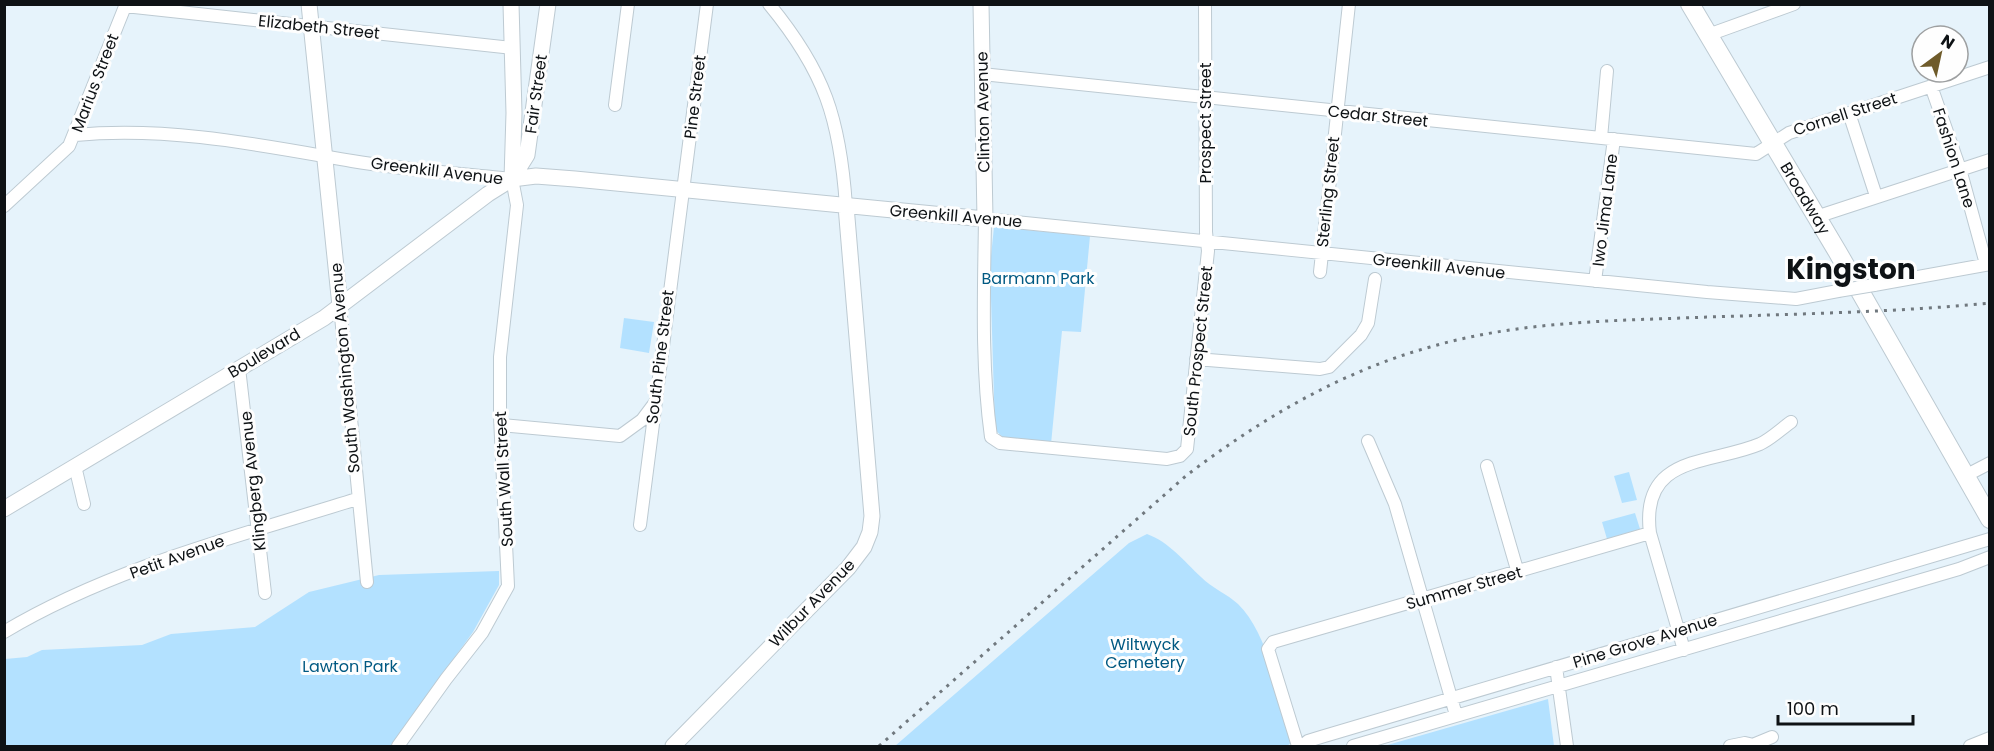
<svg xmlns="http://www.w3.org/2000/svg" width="1994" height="751" font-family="Poppins,sans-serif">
  <rect width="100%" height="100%" fill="#e6f3fb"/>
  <!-- green -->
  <path fill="#b3e1ff" d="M 994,227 L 1090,236 L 1081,332 L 1062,331 L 1051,444 L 1005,439 L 995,430 L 990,266 Z
    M 624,318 L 654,322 L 649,353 L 620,348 Z
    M 1629,472 L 1637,500 L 1622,503 L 1614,476 Z
    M 1635,513 L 1640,529 L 1607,539 L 1602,522 Z
    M 1147,534 C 1169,542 1184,561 1201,577 C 1212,588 1227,594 1238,604 C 1269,634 1280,701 1292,742 L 1287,746 L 895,746 L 1129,543 Z
    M 499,571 L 499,585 L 473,632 L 390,746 L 5,746 L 5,659 L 27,657 L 42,650 L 142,645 L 171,634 L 255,627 L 309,592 L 379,575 Z
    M 1548,699 L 1554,746 L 1384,746 Z"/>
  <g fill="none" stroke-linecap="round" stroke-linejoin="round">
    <!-- minor casing -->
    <g stroke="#bdcad2" stroke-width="14">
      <path id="minor" d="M 769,4 C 825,72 840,119 846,206
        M 1205,4 L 1206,232 L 1208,251 L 1187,449 L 1180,456 L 1167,459 L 1000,443 L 991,437 C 981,365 984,291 985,219 L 1707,292 L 1796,299 L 1838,291
        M 125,6 L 512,48
        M 1708,35 L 1794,4
        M 982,74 L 1756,154 L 1789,133 L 1990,67
        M 1931,86 L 1960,169 L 1986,264
        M 615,105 L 628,4
        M 1849,113 L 1876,196
        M 75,135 C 168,126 260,145 352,161 C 405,170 459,173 512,179 L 517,205 L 500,357 L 500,417 L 508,586 L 482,633 L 446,679 L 398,746
        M 1601,138 L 1607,71
        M 4,206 L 69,146 L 126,4
        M 1816,217 L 1990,160
        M 1320,272 L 1349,4
        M 1595,281 L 1614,139
        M 1874,285 L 1990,264
        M 340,306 L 367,582
        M 1196,359 L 1320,369 L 1329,367 L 1361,335 L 1368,323 L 1375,279
        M 239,368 L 265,593
        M 501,425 L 620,436 L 642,420 L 654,404
        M 1368,441 L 1395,504 L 1456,715
        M 75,466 L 84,504
        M 1487,466 L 1518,573
        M 1965,476 L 1990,463
        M 640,525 L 707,4
        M 4,632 C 111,568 239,536 357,499
        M 1684,650 L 1650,533 C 1640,454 1710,465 1760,444 C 1771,439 1781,429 1791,422
        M 1556,667 L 1567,746
        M 1755,744 L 1772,737
        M 1298,746 L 1268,649 L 1273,642 L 1650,533
        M 1302,746 L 1308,741 L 1321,737 L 1990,539
        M 1353,746 L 1959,569 L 1990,557
        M 1730,746 L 1745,743 L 1758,746
        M 1970,746 L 1990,738"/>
    </g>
    <!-- major casing -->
    <g stroke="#bdcad2" stroke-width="17">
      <path id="major" d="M 309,4 L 340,306
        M 511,4 L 514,113 L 512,179
        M 512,179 L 536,176 L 575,179 L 985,219 L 981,4
        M 4,509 L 324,318 L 488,194 L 512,179 L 527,155 L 548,4
        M 673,746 L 848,568 L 864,547 L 870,532 L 872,516 L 846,206"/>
    </g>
    <!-- highway casing -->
    <g stroke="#bdcad2" stroke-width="20">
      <g id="highway">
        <path id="s1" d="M 1690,4 L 1837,251 L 1990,519"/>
      </g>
    </g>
    <!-- minor -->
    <use href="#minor" stroke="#fff" stroke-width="12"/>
    <!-- major -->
    <use href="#major" stroke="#fff" stroke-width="15"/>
    <!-- highway -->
    <use href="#highway" stroke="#fff" stroke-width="18"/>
    <!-- rail -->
    <path stroke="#70787e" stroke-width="3" stroke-dasharray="3 6" stroke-linecap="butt" d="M 879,746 L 1187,475 C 1261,419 1340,372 1430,347 C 1513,323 1597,321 1682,318 C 1784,314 1887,313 1990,303"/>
    <!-- minor-bridge casing -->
    <g stroke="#bdcad2" stroke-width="14" stroke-linecap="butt">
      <path id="minor-bridge" d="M 1838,291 L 1874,285"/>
    </g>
    <!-- minor-bridge -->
    <use href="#minor-bridge" stroke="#fff" stroke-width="12"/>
  </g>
  <g text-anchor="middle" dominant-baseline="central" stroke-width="6" stroke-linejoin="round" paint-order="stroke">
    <!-- street labels -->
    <g font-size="16" fill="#0e1215" stroke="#fefefe">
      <text transform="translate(319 27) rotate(6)">Elizabeth Street</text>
      <text transform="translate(95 83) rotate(-69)">Marius Street</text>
      <text transform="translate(536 94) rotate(-82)">Fair Street</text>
      <text transform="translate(695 97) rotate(-83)">Pine Street</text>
      <text transform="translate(983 112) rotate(-91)">Clinton Avenue</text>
      <text transform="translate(1845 114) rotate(-18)">Cornell Street</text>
      <text transform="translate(1378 116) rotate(6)">Cedar Street</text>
      <text transform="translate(1205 123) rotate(-90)">Prospect Street</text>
      <text transform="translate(1954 158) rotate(72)">Fashion Lane</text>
      <text transform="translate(437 171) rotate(7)">Greenkill Avenue</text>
      <text transform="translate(1328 192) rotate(-84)">Sterling Street</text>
      <text stroke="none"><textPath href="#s1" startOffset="226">Broadway</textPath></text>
      <text transform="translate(1605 210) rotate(-83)">Iwo Jima Lane</text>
      <text transform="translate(956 216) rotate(5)">Greenkill Avenue</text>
      <text transform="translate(1439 266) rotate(6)">Greenkill Avenue</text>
      <text transform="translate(1198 351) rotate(-84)">South Prospect Street</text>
      <text transform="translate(264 353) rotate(-31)">Boulevard</text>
      <text transform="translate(660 357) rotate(-83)">South Pine Street</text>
      <text transform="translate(345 368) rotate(-95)">South Washington Avenue</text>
      <text transform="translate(504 479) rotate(-93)">South Wall Street</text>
      <text transform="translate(253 481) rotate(-96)">Klingberg Avenue</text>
      <text transform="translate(177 557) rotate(-20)">Petit Avenue</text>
      <text transform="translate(1464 588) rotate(-16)">Summer Street</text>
      <text transform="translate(812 603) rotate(-46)">Wilbur Avenue</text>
      <text transform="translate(1645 641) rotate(-17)">Pine Grove Avenue</text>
    </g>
    <!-- park labels -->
    <g font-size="16" fill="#005982" stroke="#fefefe">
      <text x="1038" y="278">Barmann Park</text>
      <text x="1145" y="644">Wiltwyck<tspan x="1145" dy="18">Cemetery</tspan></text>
      <text x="350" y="666">Lawton Park</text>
    </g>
    <!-- town labels -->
    <g font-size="28" font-weight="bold" fill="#0e1215" stroke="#fefefe">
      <text x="1851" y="269">Kingston</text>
    </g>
  </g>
  <!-- border -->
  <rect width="1994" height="751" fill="none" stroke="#0e1215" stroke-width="12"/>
  <!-- north arrow -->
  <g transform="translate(1940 54) rotate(33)"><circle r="28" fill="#fefefe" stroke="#9ea0a1" stroke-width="1.5"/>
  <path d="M0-4.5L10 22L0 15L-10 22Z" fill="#6f5b2a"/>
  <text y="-9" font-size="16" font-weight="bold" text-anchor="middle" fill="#0e1215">N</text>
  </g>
  <!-- scale -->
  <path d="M1778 715v9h135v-9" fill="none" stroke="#0e1215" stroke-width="3"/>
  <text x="1787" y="715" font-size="18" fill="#0e1215" stroke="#fefefe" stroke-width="4.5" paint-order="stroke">100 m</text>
</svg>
